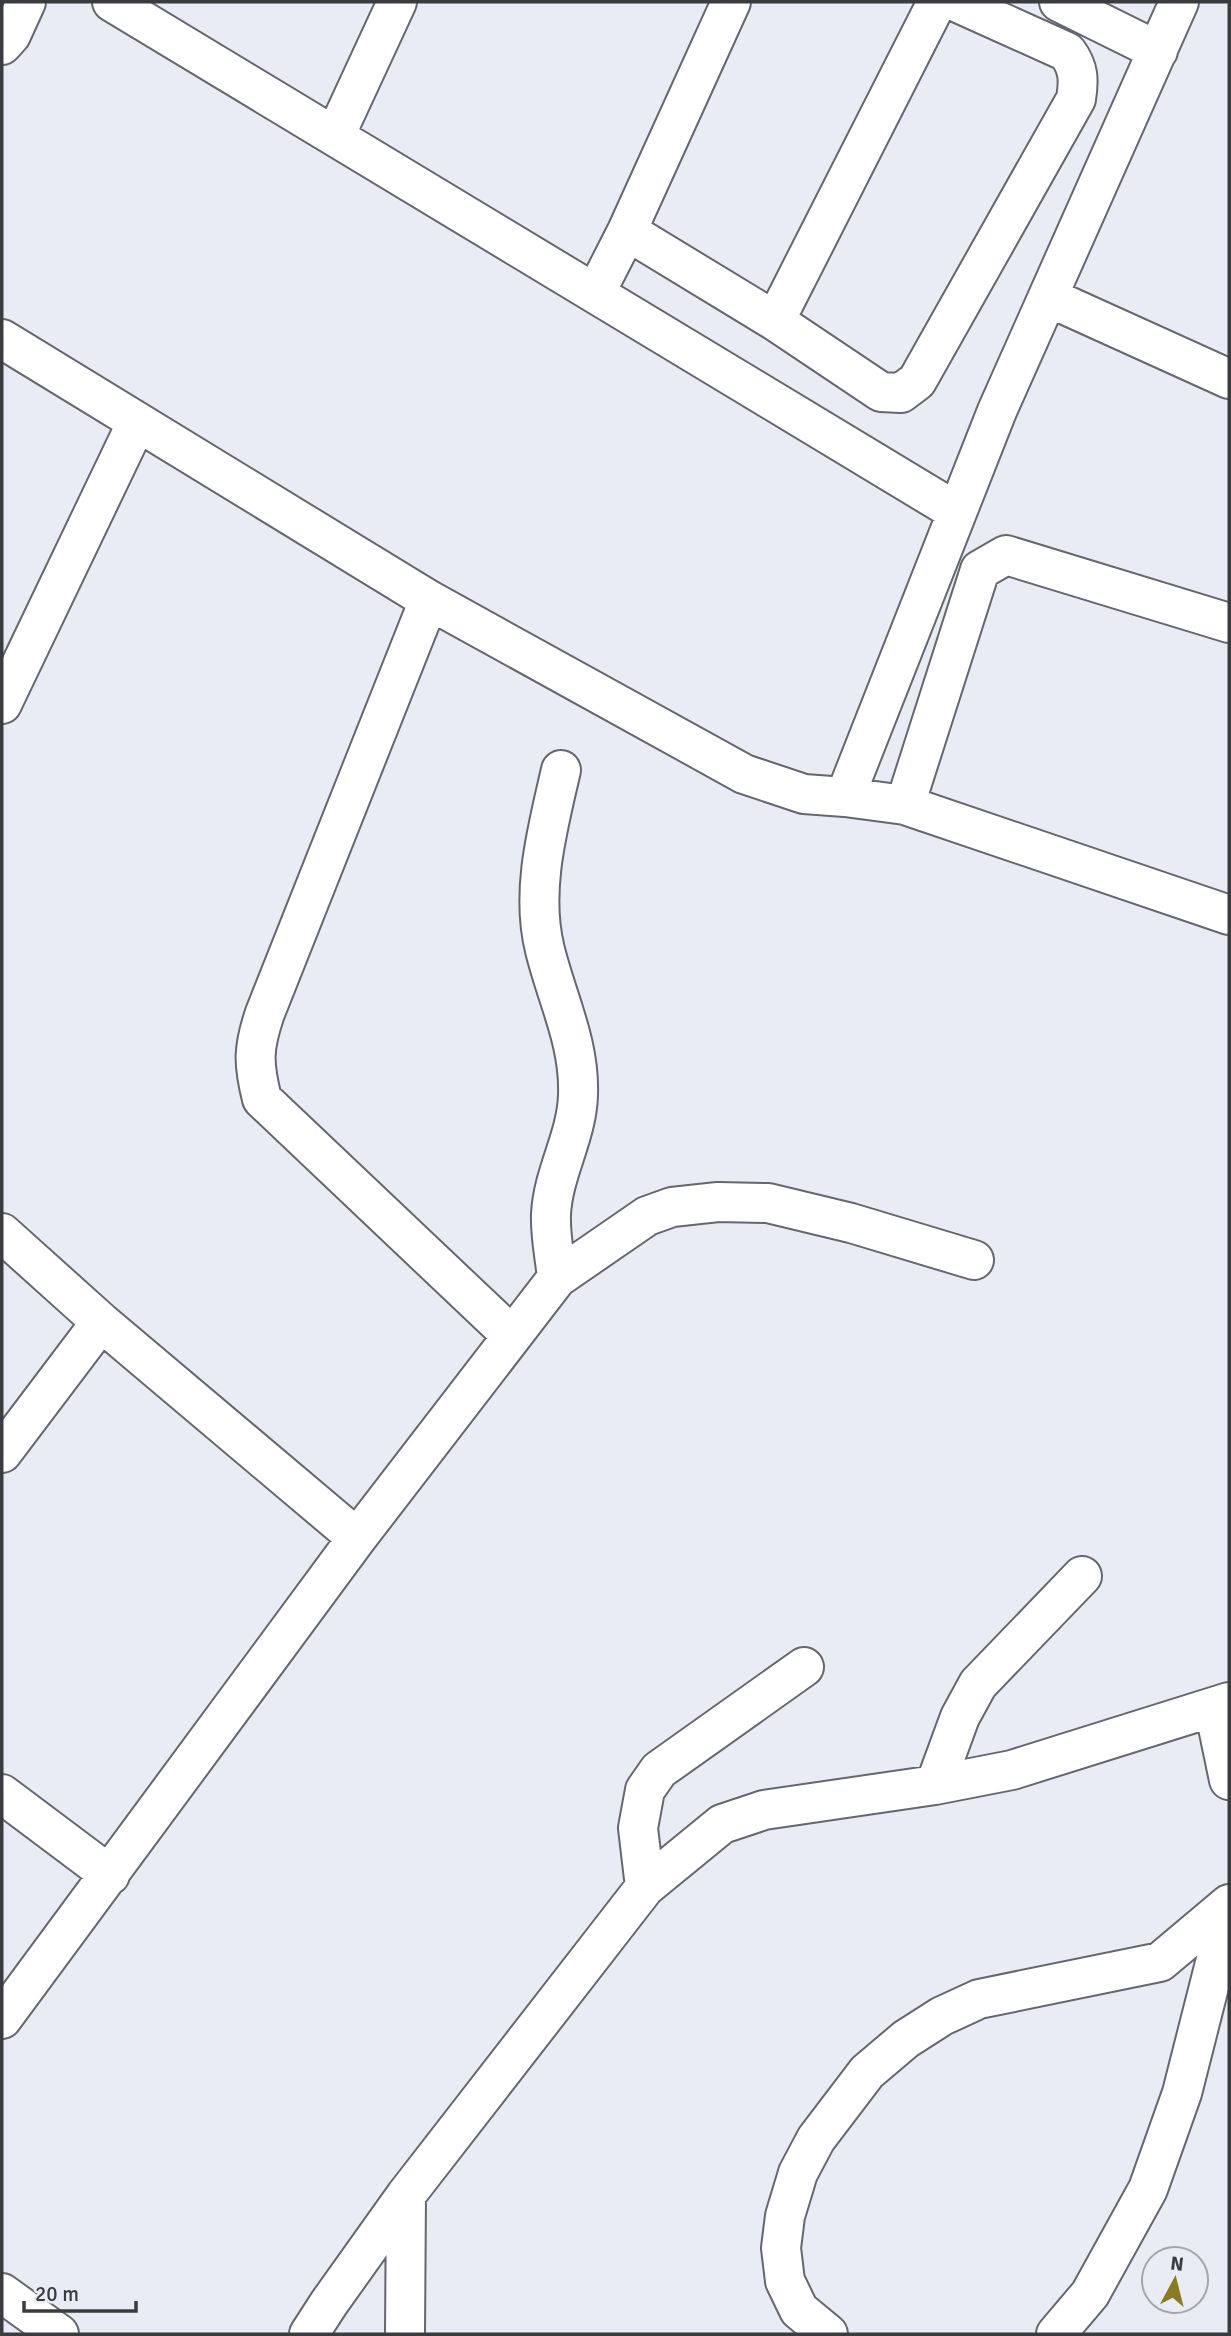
<svg xmlns="http://www.w3.org/2000/svg" width="1231" height="2336" font-family="Signika,sans-serif">
  <rect width="100%" height="100%" fill="#eaecf5"/>
  <g fill="none" stroke-linecap="round" stroke-linejoin="round">
    <!-- minor casing -->
    <g stroke="#65676e" stroke-width="42">
      <path id="minor" d="M 112,2 L 957,512
        M 1059,2 L 1158,51
        M 2,45 L 11,35 L 26,2
        M 335,136 L 397,2
        M 627,231 L 775,321 L 881,392 L 901,393 L 917,381 L 1076,99 C 1079,80 1079,68 1067,52 L 956,2
        M 596,292 L 627,231 L 731,2
        M 1048,297 L 1229,379
        M 775,321 L 937,2
        M 2,339 L 429,600 L 744,774 L 804,794 L 845,797 L 905,805 L 1229,915
        M 429,600 L 265,1013 C 253,1048 253,1063 262,1099 L 511,1335
        M 2,704 L 137,422
        M 845,797 L 997,411 L 1179,2
        M 905,805 L 980,570 L 1006,555 L 1229,623
        M 2,1233 L 101,1322 L 357,1538
        M 557,1278 C 555,1257 550,1236 551,1214 C 553,1173 577,1136 578,1095 C 580,1043 557,999 545,950 C 530,891 548,827 561,770
        M 2,1453 L 101,1322
        M 1214,1708 L 1229,1780
        M 935,1785 L 960,1717 L 978,1684 L 1082,1576
        M 2,1794 L 110,1875
        M 645,1887 L 638,1828 L 645,1790 L 659,1770 L 804,1667
        M 2,2019 L 357,1538 L 557,1278 L 647,1216 L 672,1207 L 718,1202 L 768,1203 L 851,1223 L 974,1260
        M 2,2293 L 59,2334
        M 309,2334 L 329,2303 L 406,2195 L 645,1887 L 722,1824 L 764,1810 L 935,1785 L 1012,1770 L 1229,1702
        M 405,2334 L 406,2195
        M 828,2334 L 799,2310 L 785,2281 L 781,2248 L 785,2216 L 798,2173 L 816,2139 L 867,2072 L 906,2039 L 942,2016 L 979,1999 L 1160,1962 L 1229,1904
        M 1056,2334 L 1090,2294 L 1148,2189 L 1182,2093 L 1229,1908"/>
    </g>
    <!-- minor -->
    <use href="#minor" stroke="#fff" stroke-width="38"/>
  </g>
  <!-- border -->
  <rect width="1231" height="2336" fill="none" stroke="#3b3c3f" stroke-width="7"/>
  <!-- north arrow -->
  <g transform="translate(1175 2280) rotate(7)"><circle r="33" fill="#eaecf5" stroke="#a4a6ac" stroke-width="2"/>
  <path d="M0-5L12 26L0 18L-12 26Z" fill="#887b21"/>
  <text y="-10" font-size="19" font-weight="bold" text-anchor="middle" fill="#3b3c3f">N</text>
  </g>
  <!-- scale -->
  <path d="M24 2301v10h112v-10" fill="none" stroke="#3b3c3f" stroke-width="3.5"/>
  <text x="35" y="2301" font-size="21" fill="#3b3c3f" stroke="#eaecf5" stroke-width="5" paint-order="stroke">20 m</text>
</svg>
